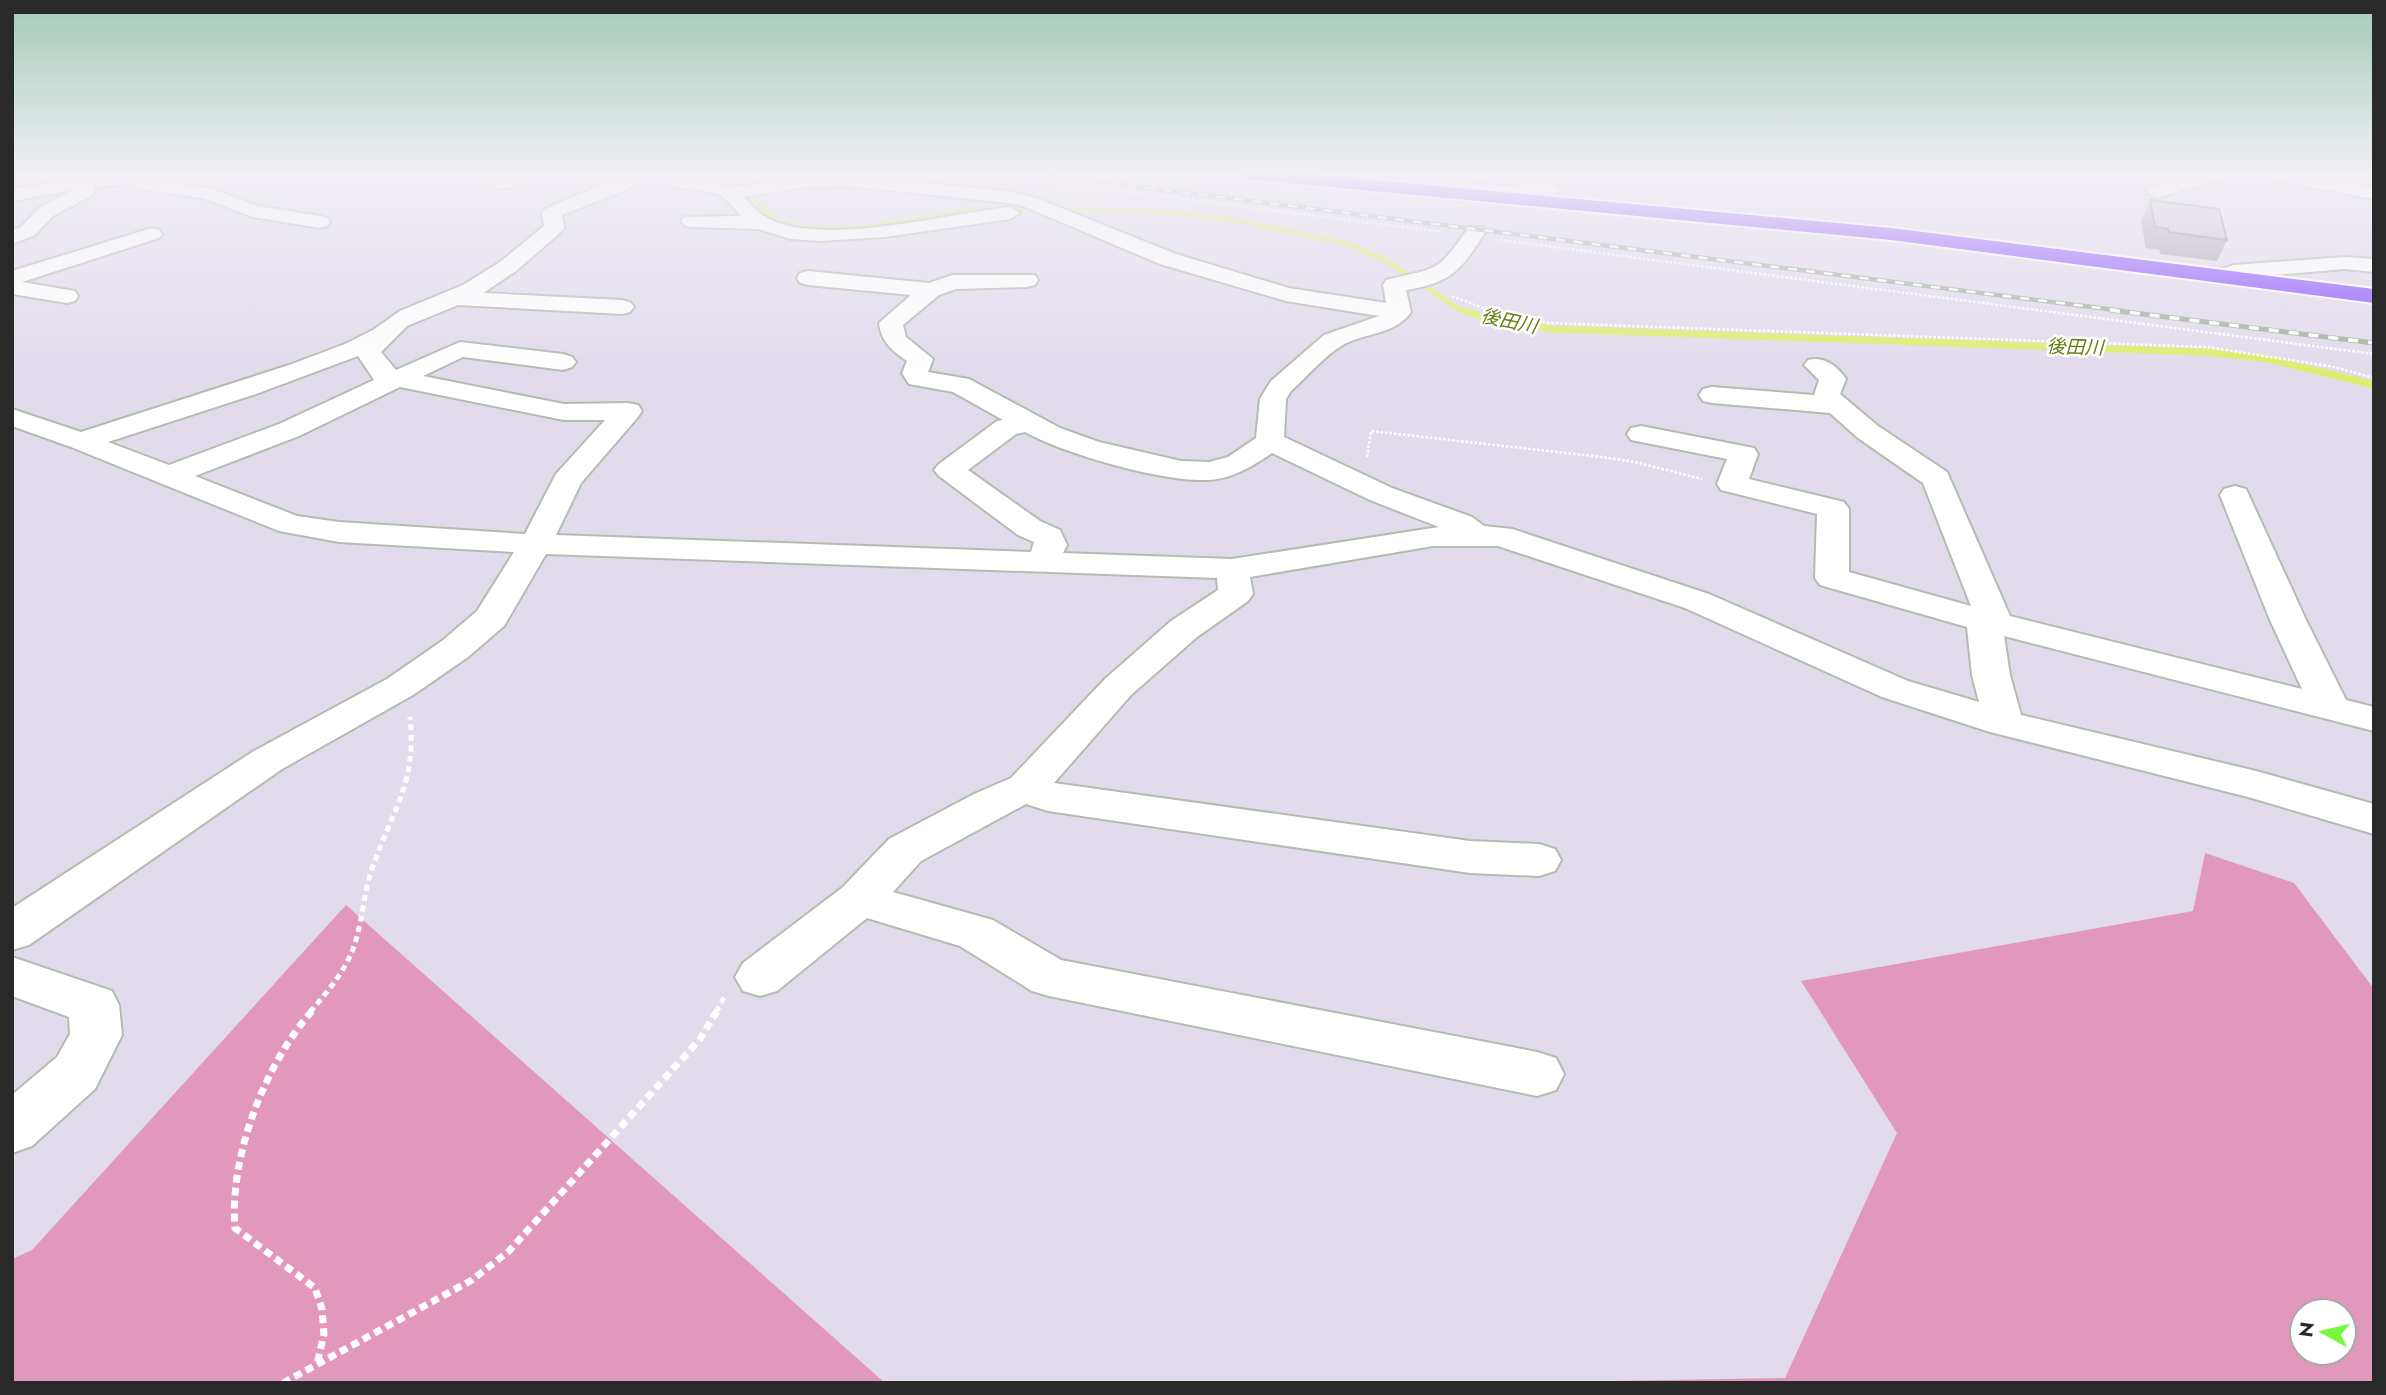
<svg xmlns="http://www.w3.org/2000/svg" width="2386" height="1395" font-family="Jost,'Noto Sans JP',sans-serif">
  <rect width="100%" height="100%" fill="#e2dbec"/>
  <!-- green -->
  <path fill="#e298ba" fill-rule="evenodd" d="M 2205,853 L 2294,883 L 2374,989 L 2374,1383 L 1501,1383 L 1785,1378 L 1897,1133 L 1801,981 L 2193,911 ZM 2302,1311 L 2344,1311 L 2344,1353 L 2302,1353 Z
    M 346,905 L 885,1383 L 12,1383 L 12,1259 L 32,1250 Z"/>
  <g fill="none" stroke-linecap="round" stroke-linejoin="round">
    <!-- stream-far1 -->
    <path stroke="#dbee6e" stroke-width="5" d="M 680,174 L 746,189 L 779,223 L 815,229 L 852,229 L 975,210 L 1042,208 L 1178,213 L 1244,222 L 1344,243 L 1386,260 L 1455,307 L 1467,311"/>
    <!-- stream -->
    <path stroke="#dbee6e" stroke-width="7" d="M 1462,310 L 1480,316 L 1551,329 L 2205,352 L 2268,359 L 2374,385"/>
    <!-- minor casing -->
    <g stroke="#b3bdaf" stroke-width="4">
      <path id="minor" d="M 140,174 L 151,179 L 213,189 L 257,206 L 320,216 L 327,218 L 330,222 L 327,226 L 320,228 L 253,217 L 202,198 L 147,190 L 131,184 L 92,187 L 95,191 L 93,195 L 53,216 L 35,235 L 12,244 L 12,230 L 21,227 L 39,208 L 73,190 L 12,201 L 12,189 L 101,175 Z
        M 509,174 L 534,174 L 509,188 L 495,188 L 493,184 Z
        M 626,174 L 647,174 L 624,191 L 562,215 L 564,228 L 561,232 L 516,271 L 483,293 L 622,300 L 630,302 L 634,307 L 630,312 L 622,314 L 458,305 L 407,326 L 381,352 L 396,370 L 460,342 L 563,354 L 572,357 L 576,362 L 572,367 L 563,370 L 463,357 L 423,376 L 564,404 L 628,403 L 638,405 L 642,411 L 638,417 L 581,483 L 556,535 L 1031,552 L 1034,542 L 1018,535 L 939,476 L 934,470 L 939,464 L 997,421 L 1003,420 L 953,392 L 909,384 L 902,373 L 907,361 C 892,351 881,341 879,323 L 911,295 L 808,285 L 800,283 L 797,278 L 800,273 L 808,271 L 929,283 L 953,275 L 1035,275 L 1038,280 L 1035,285 L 1027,287 L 956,289 L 939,295 L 903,325 L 906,337 L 933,359 L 928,372 L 969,379 L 1060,428 L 1099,442 L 1181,461 L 1209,462 L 1228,457 L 1256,438 L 1260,399 L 1271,381 L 1324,335 L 1379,316 L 1286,301 L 1160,264 L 1023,206 L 1008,203 L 848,186 L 807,187 L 744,197 C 752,206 761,216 773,221 C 834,245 944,214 1010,207 L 1020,213 L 1010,219 L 885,237 L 820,241 L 791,239 L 758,229 L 691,227 L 684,225 L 681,221 L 684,217 L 741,216 C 734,209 727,197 717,194 C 695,186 664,192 647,174 L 674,174 L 733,187 L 807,177 L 848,176 L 1008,191 L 1036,198 L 1176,254 L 1289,288 L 1386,303 L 1383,285 L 1386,280 C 1439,267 1436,274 1469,227 L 1483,227 L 1486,231 C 1462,269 1452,283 1406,290 L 1411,312 C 1394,336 1364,332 1341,346 C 1323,357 1307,377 1291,391 L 1286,399 L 1284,437 L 1392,488 L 1472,517 L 1484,526 L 1512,529 L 1709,594 L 1908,681 L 1979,702 L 1972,675 L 1967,627 L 1820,585 L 1815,578 L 1817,514 L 1721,490 L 1717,484 L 1727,459 L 1631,440 L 1627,434 L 1631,428 L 1641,426 L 1754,448 L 1758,454 L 1749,479 L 1844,502 L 1849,509 L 1849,572 L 1971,606 L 1923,483 L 1858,438 L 1830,413 L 1712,403 L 1703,401 L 1699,395 L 1703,389 L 1712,387 L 1814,395 L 1819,380 L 1804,365 L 1808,360 C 1824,356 1837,366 1846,379 L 1840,394 L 1878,426 L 1947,472 L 2010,616 L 2302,689 L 2270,620 L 2220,495 L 2224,489 L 2235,486 L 2246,489 L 2306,620 L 2346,700 L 2374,707 L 2374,731 L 2004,636 L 2010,675 L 2021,715 L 2256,771 L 2374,804 L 2374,834 L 2248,797 L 1990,732 L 1882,697 L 1685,608 L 1498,546 L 1433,546 L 1250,577 L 1253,594 L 1248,601 L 1197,637 L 1131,695 L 1054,783 L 1470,841 L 1539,844 L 1555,849 L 1561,860 L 1555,871 L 1539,876 L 1470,873 L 1048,811 L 1026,804 L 921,861 L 893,892 L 993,920 L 1061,960 L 1537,1052 L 1556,1058 L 1564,1074 L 1556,1090 L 1537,1096 L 1049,996 L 1032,991 L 960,946 L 867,918 L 777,991 L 760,996 L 743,991 L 735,977 L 743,963 L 843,887 L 889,839 L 974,794 L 1011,778 L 1105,679 L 1171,621 L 1218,590 L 1217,578 L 546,554 L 504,626 L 468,657 L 413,695 L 282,769 L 29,945 L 12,950 L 12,908 L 254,751 L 387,679 L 442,641 L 477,611 L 514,552 L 339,542 L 279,531 L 71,447 L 12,426 L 12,409 L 81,432 L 289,365 L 345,344 L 373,330 L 400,311 L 463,285 L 500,262 L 544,226 L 542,213 L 545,209 ZM 358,356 L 374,380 L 279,424 L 169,465 L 108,442 L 256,394 ZM 400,387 L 564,420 L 605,420 L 556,474 L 525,534 L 339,522 L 297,516 L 195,476 L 299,436 ZM 1025,432 C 1065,454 1162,482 1208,480 C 1232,479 1253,466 1272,453 L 1370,500 L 1439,527 L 1232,559 L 1063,553 L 1067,545 L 1060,530 L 1040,521 L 968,470 L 1016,434 Z
        M 1534,174 L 1531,178 L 1558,186 L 1560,190 L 1558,194 L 1535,199 L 1469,195 L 1460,201 L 1451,195 L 1456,185 L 1463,183 L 1522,187 L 1511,183 L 1508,179 L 1511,175 Z
        M 2199,174 L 2230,174 L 2227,178 L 2156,198 L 2147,192 L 2149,188 Z
        M 2258,174 L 2300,174 L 2374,187 L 2374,199 L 2267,179 Z
        M 152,228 L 159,230 L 162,234 L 159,238 L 22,282 L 75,291 L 78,296 L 75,301 L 67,303 L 12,294 L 12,271 Z
        M 2345,257 L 2374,259 L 2374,272 L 2345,269 L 2238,278 L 2225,283 L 2217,281 L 2214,276 L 2217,271 L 2234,265 Z
        M 12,957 L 112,991 L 119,1005 L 122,1035 L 95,1089 L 32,1146 L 12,1153 L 12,1095 L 57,1057 L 70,1034 L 69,1017 L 12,996 Z"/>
    </g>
    <!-- highway casing -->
    <g stroke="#fff" stroke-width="4">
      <path id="highway" d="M 1236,174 L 1308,174 L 1891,228 L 2374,289 L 2374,303 L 1891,240 L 1245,179 Z"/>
    </g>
    <!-- path-far2 -->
    <path stroke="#fff" stroke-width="2.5" stroke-dasharray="2.5 2" stroke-linecap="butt" d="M 1049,182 L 1443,232
      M 1500,240 L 2374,354
      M 1452,296 L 1504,316 L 1548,323 L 2207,347 L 2334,367 L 2374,378
      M 1367,457 L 1371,431 L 1602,457 L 1635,462 L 1702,479"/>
    <!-- path-far1 -->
    <path stroke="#fff" stroke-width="5" stroke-dasharray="6 4.5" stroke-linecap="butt" d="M 310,1012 C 329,990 348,968 356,940 C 363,916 364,890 373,866 C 393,809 417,782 410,717
      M 716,1012 L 725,996"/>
    <!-- path -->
    <path stroke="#fff" stroke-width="7" stroke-dasharray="8 5" stroke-linecap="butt" d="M 312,1011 C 265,1064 229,1157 235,1228 L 315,1288 L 322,1309 L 324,1334 L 317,1364
      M 283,1383 L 472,1280 L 509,1251 L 700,1039 L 717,1011"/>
    <!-- minor -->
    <use href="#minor" fill="#fff" fill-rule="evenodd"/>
    <!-- highway -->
    <use href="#highway" fill="#8a55fd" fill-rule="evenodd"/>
    <!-- rail-far1 casing -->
    <g stroke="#a4b49e" stroke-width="4.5">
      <path id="rail-far1" d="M 1038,174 L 2124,311"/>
    </g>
    <!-- rail casing -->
    <g stroke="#a4b49e" stroke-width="5">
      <path id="rail" d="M 2110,310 L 2374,343"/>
    </g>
    <!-- rail-far1 -->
    <use href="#rail-far1" stroke="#fff" stroke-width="2.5" stroke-dasharray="9" stroke-linecap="butt"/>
    <!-- rail -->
    <use href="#rail" stroke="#fff" stroke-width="3.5" stroke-dasharray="10" stroke-linecap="butt"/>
  </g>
  <!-- wall -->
  <path fill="#aba5b1" d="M 2150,200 L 2227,240 L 2217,261 L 2160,254 L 2159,250 L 2146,248 L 2141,221 Z"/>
  <!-- building -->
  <path fill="#c7c0ce" stroke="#8b8690" stroke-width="2" d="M 2150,200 L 2219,209 L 2227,240 L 2169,232 L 2168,229 L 2155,227 Z"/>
  <!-- sky -->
  <linearGradient id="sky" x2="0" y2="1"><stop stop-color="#a3cbb7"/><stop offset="0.47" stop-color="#f2eff6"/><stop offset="1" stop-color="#f2eff6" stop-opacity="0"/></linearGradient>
  <rect width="2386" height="370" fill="url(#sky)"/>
  <g text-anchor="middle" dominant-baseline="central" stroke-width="5" stroke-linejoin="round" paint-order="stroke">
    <!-- far-water labels -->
    <g font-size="19" font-style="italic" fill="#647e0f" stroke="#fff">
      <text transform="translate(1509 321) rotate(12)">後田川</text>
      <text transform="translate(2075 347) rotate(2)">後田川</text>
    </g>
  </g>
  <!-- border -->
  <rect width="2386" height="1395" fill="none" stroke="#292929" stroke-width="28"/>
  <!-- north arrow -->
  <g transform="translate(2323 1332) rotate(278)"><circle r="33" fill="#ffffff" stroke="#a9a9a9" stroke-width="2"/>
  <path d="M0-5L12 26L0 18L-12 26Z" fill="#75f93b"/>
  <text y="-10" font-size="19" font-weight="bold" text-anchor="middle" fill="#292929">N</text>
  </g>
</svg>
